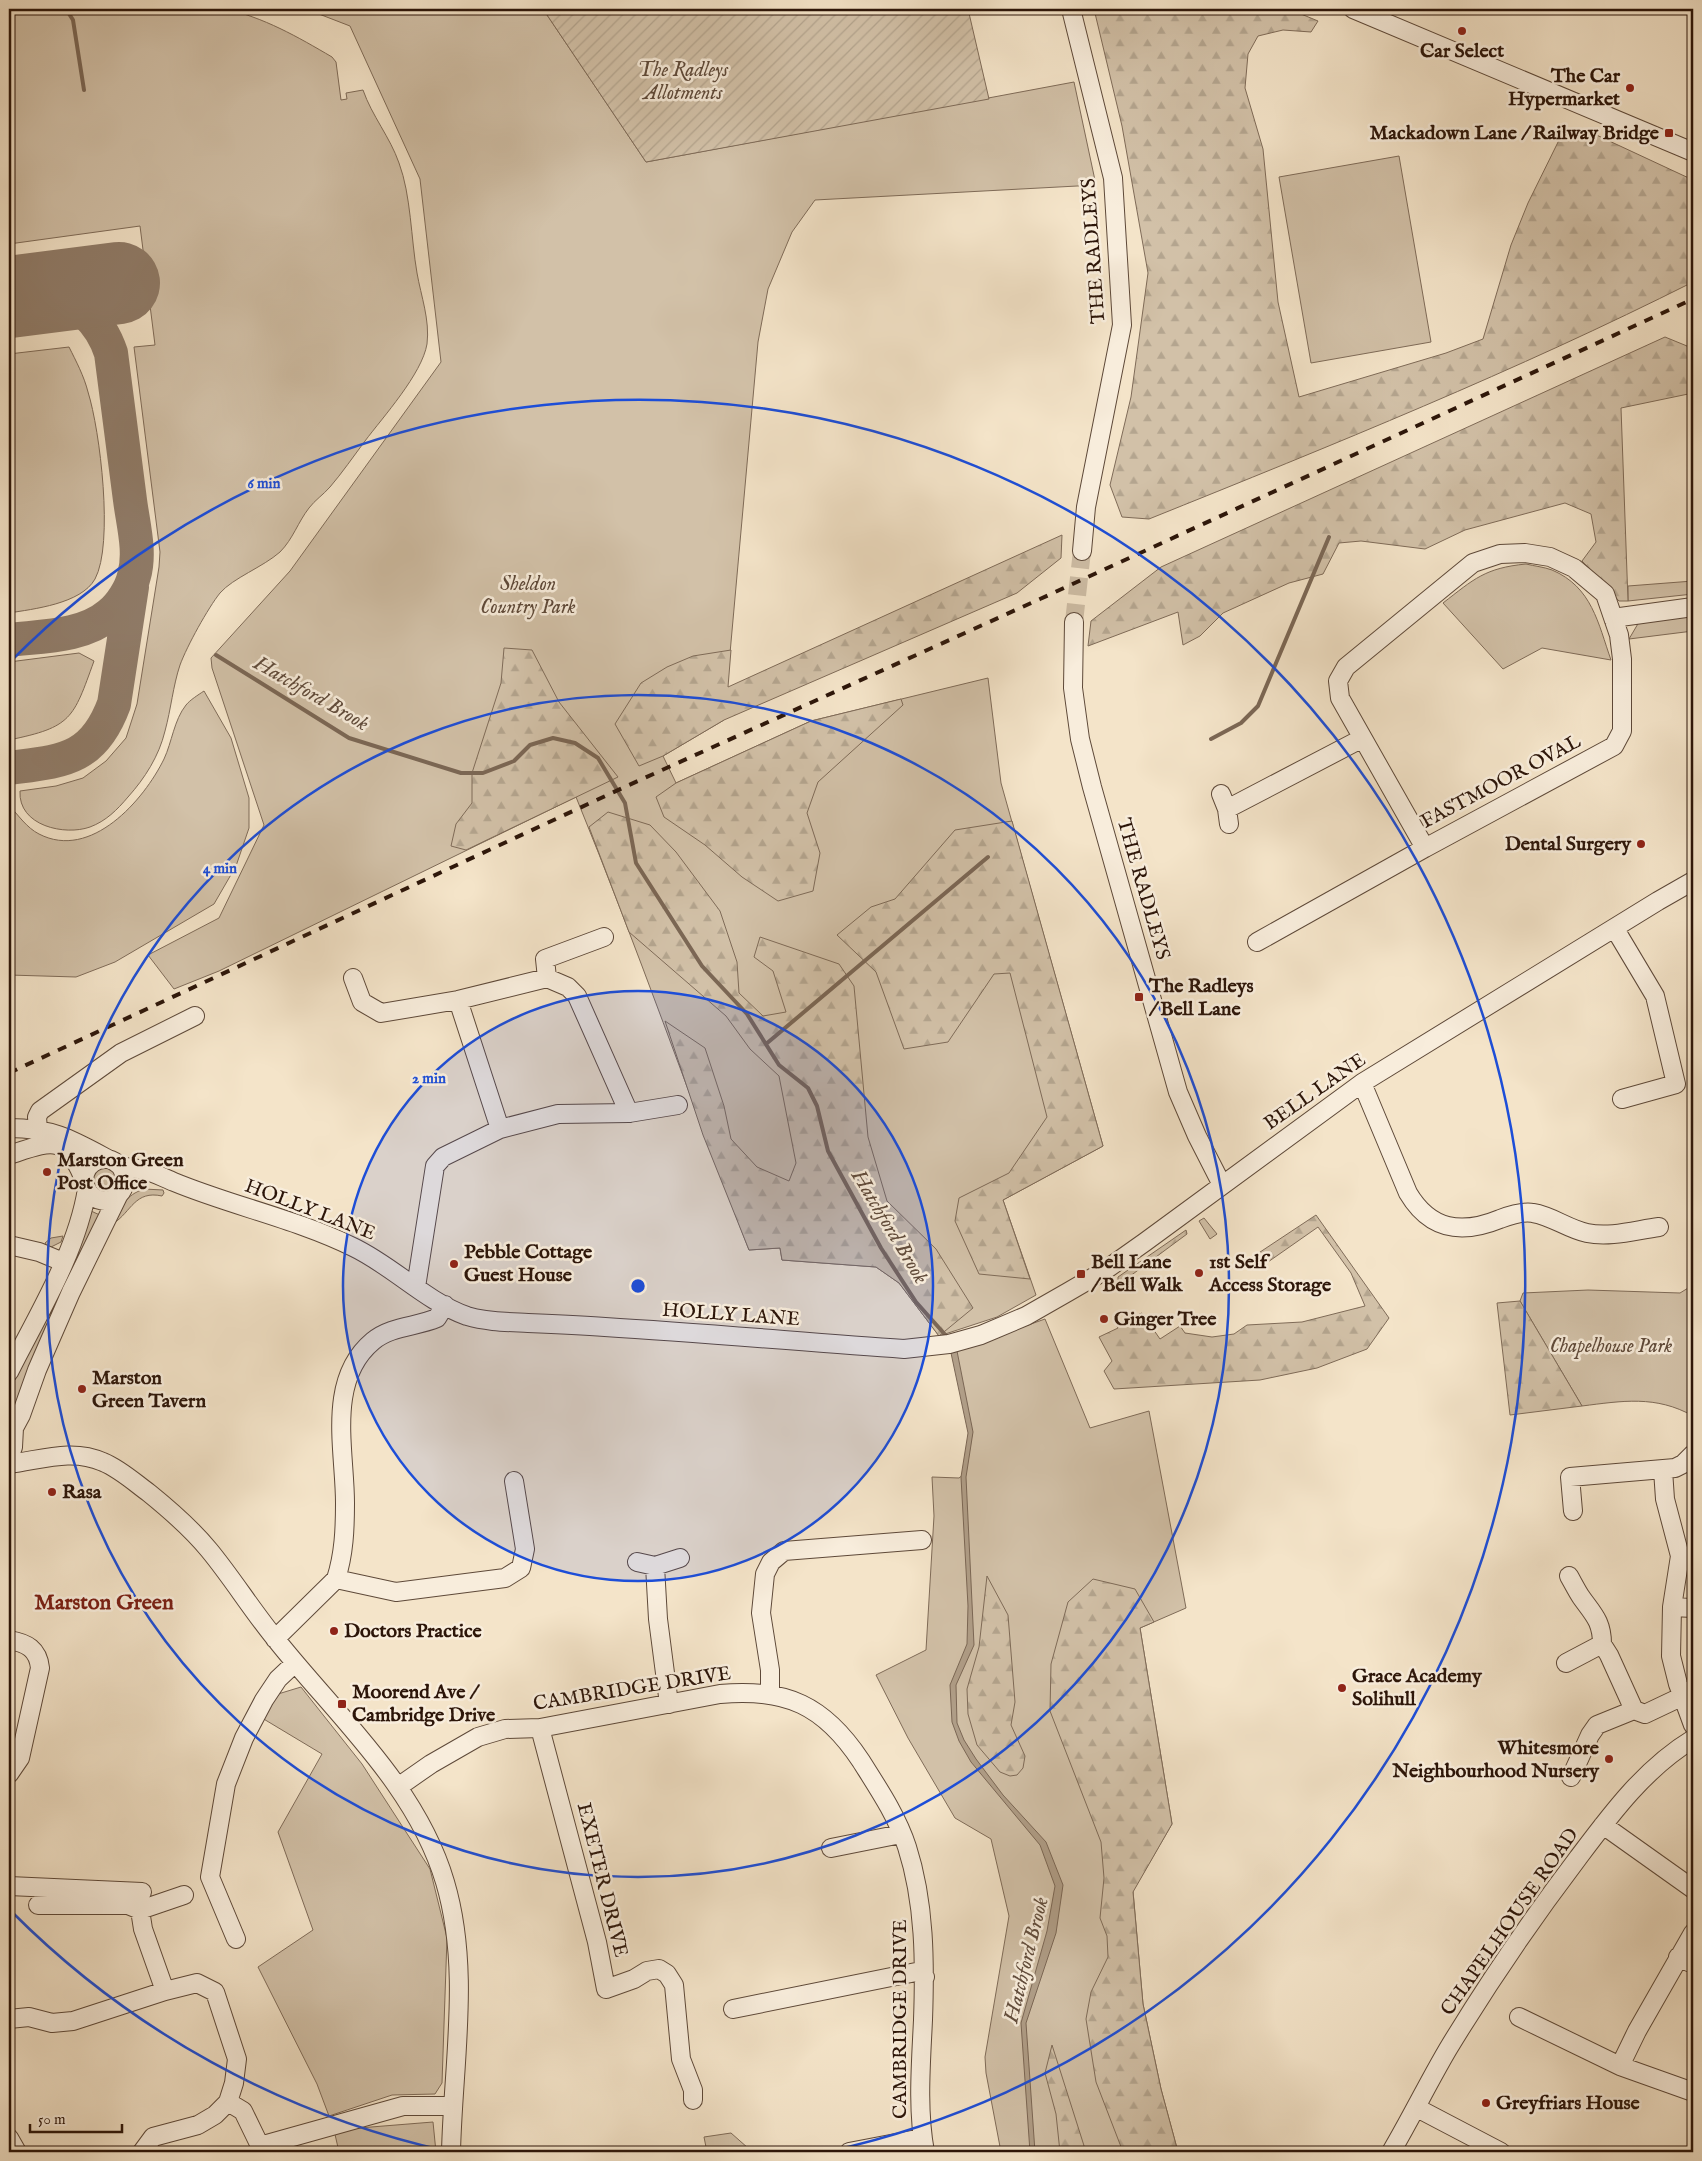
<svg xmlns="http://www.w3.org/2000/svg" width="1702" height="2161" font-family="'IM FELL English',serif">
  <defs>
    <pattern id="forest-firs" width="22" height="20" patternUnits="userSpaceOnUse" patternTransform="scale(1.25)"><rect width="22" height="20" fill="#d2c1a8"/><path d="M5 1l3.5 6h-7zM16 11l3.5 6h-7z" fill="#b4a58f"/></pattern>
    <pattern id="garden-furrows" width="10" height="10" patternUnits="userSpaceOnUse" patternTransform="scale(1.25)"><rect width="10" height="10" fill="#d2c1a8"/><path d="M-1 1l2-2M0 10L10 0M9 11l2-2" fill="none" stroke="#b4a58f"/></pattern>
  </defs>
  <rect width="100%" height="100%" fill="#f4e4c9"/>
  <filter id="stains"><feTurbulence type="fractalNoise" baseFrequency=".004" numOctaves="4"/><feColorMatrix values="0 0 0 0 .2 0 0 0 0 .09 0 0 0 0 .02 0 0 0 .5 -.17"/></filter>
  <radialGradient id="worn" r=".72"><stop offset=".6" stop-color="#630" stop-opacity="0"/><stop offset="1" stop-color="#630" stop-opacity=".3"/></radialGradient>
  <!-- green -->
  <path fill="#d2c1a8" stroke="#7f6b58" d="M 9,9 L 225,9 C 263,17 298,37 332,57 L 336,62 L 341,100 L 347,99 L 346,93 L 363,90 C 372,116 390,137 399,163 C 411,195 411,239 417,273 C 421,296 430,320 427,344 C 422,374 383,417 365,441 C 353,457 342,473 330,487 C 323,495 315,500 309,508 C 298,522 293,539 280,552 C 263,567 233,578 220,593 C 208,608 187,646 180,665 C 173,686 171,709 165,731 C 159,756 145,778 128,797 C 117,810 106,821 90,827 C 65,836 18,826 20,791 L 56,786 L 83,778 L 106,761 L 126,738 L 137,704 L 159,567 L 160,552 L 134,347 L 155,345 L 140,226 L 9,244 Z
    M 306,9 L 543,9 L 646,162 L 1074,82 L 1096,185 L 815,200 L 792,232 L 768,289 L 758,342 L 724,720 L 663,756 L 676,783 L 811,721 L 988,678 L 1001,783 L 1103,1146 L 1003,1200 L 1036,1295 L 997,1317 L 939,1336 L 899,1283 L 876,1267 L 782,1260 L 780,1248 L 749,1250 C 690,1099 637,946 576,797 L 219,971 L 174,989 L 148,955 L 219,918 L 264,825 L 212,668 L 211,658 L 290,571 L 441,362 L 420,179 L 350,26 Z
    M 1399,156 L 1431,342 L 1311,363 L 1279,177 Z
    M 69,347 C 76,361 84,376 88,392 C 100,430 114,544 95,579 C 81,604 33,609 9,613 L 9,354 Z
    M 1526,564 C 1534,566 1544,567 1552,570 C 1592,587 1598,623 1611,660 L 1542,648 L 1503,669 L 1443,603 C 1474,579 1485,568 1526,564 Z
    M 1693,581 L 1693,594 L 1628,601 L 1628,586 Z
    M 1693,613 L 1693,631 L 1629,639 L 1639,622 Z
    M 79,653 L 94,661 C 73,719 72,727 9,740 L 9,662 Z
    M 204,691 L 231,738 L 249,798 L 249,828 L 236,866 L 214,904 L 115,962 L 76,977 L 9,975 L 9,805 C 18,815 27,828 39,834 C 91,861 144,800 164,759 C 172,742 174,720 186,705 C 190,700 198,695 204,691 Z
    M 100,1167 L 109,1167 L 116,1172 L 118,1185 L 108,1194 L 95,1190 L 91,1177 Z
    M 144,1189 L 163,1190 L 164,1193 L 162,1196 C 135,1190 131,1212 114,1223 C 121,1206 126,1195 144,1189 Z
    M 91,1211 L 102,1216 L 9,1423 L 9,1391 L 68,1263 L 87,1227 Z
    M 1204,1218 L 1217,1234 L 1210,1239 L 1199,1221 Z
    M 63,1236 L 61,1242 L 51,1247 L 47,1247 L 45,1243 L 51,1238 Z
    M 1693,1285 L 1693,1416 C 1656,1395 1622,1401 1582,1406 L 1520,1301 L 1523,1293 L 1588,1290 L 1680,1293 Z
    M 1045,1319 L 1090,1428 L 1149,1411 L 1186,1608 L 1140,1628 L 1172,1824 L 1133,1891 L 1143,2004 L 1161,2089 L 1178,2152 L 1001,2152 L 986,2073 L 985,2057 L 1009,1916 L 991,1839 L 955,1818 L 908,1738 L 876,1675 L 926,1650 L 934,1516 L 932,1477 L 959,1478 L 964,1474 L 972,1435 L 955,1351 Z
    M 301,1687 L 362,1764 L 430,1869 L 447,1938 L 442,2083 L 435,2094 L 392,2095 L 329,2116 L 317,2084 L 258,1967 L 313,1930 L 278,1832 L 322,1754 L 262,1718 L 278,1694 Z
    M 433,2122 L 436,2152 L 339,2152 L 334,2130 Z
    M 731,2133 L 748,2148 L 748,2152 L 707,2152 L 704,2137 Z"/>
  <!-- forest -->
  <path fill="url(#forest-firs)" stroke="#7f6b58" d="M 1094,9 L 1289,9 L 1318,21 L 1311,32 L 1283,30 L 1258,36 L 1248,54 L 1245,88 L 1263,149 L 1278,302 L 1299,397 L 1446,353 L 1483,339 L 1511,245 L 1528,203 L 1563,132 L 1590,132 L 1693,180 L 1693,282 C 1516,371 1333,445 1149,519 L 1122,517 L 1110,485 L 1131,397 L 1148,273 L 1122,126 Z
    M 1665,337 L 1687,346 L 1693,357 L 1693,393 L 1621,408 L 1628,601 L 1619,601 L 1582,561 L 1596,542 L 1591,514 L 1565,503 L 1465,530 L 1425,549 L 1361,541 L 1339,543 L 1323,574 L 1289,583 L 1223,613 L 1200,636 L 1183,645 L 1178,612 L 1088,646 L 1091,621 L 1161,567 Z
    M 1062,535 L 1061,558 L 1017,593 L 724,720 L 663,756 L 639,766 L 615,724 L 641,683 L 667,667 L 693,656 L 731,650 L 728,687 Z
    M 504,648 L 532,650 L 559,702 L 618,777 L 466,850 L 451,846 L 456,824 L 472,803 L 472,773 L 501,683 Z
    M 901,699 L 903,705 L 818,782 L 807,813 L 820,853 L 813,891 L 778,901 L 742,877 L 705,845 L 664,817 L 656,797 L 676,783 L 811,721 Z
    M 608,812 L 650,825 L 676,852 L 720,911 L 737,962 L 739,993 L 763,1016 L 786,1012 L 773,971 L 754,957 L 760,937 L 839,964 L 854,986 L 868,1137 L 887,1201 L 936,1249 L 973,1308 L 939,1336 L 899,1283 L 876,1267 L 782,1260 L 780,1248 L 749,1250 L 703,1135 L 665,1021 L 705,1048 L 724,1106 L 731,1139 L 757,1167 L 789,1181 L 796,1163 L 779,1076 L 750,1049 L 726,1016 L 629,932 L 589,827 Z
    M 1012,821 L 1103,1146 L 1003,1200 L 1030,1279 L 979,1274 L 955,1221 L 959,1198 L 1009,1173 L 1047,1117 L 1010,973 L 994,974 L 948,1042 L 904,1049 L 876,972 L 837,935 L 871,907 L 895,899 L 955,830 Z
    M 1316,1215 L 1389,1318 L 1367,1349 L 1317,1368 L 1260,1380 L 1114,1389 L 1104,1371 L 1112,1361 L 1099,1337 L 1118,1328 L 1116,1324 L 1142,1313 L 1160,1339 L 1180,1326 L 1185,1333 L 1212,1337 L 1234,1334 L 1247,1325 L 1302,1322 L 1365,1306 L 1351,1273 L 1318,1227 L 1268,1262 L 1242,1264 Z
    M 1186,1230 L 1187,1234 L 1118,1285 L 1118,1277 Z
    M 1520,1301 L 1582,1406 L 1510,1415 L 1497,1303 Z
    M 987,1576 L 1008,1615 L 1015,1702 L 1011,1725 L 1025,1756 L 1023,1768 L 1017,1775 L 1010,1776 L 1000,1772 L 977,1745 L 968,1714 L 967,1689 L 979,1647 Z
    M 1093,1579 L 1135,1589 L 1154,1622 L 1140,1628 L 1172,1824 L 1133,1892 L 1143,2004 L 1161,2089 L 1178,2152 L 1123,2152 L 1096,2082 L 1086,2019 L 1091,1992 L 1108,1957 L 1107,1936 L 1100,1918 L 1104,1878 L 1101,1842 L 1050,1711 L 1051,1664 L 1068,1602 Z
    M 1052,2045 L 1086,2152 L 1060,2152 L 1056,2114 L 1045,2073 Z"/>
  <!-- garden -->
  <path fill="url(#garden-furrows)" stroke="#7f6b58" d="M 543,9 L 968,9 L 989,99 L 646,162 Z"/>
  <!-- water -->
  <path fill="#b09e88" stroke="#7b6755" d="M 957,1351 L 973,1432 L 966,1477 L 974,1645 L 956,1685 L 957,1723 L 964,1740 L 976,1759 L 1003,1795 L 1046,1842 L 1063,1885 L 1056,1933 L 1026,2023 L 1035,2152 L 1030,2152 L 1021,2023 L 1047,1931 L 1055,1886 L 1040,1845 L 971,1762 L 959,1741 L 952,1722 L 950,1685 L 967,1644 L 968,1606 L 961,1477 L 968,1433 L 951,1353 Z"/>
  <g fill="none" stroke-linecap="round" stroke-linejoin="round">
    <!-- stream -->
    <path stroke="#7b6755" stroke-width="4" d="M 66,9 L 73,20 L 84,90
      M 216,655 L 349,738 L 461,773 L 483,773 L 514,761 L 530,745 L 553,738 L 575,743 L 598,758 L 625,803 L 636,863 L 702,966 L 747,1014 L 779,1065 L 808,1088 L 817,1106 L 828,1151 L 881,1248 L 916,1302 L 949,1339
      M 1211,739 L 1241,723 L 1258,706 L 1329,537
      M 766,1044 L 988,857"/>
    <!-- taxiway -->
    <path stroke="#907c69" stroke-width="34" d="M 9,640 C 42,636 83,637 110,614 C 121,605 131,589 134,576 C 141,552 133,524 130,500 C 124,451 117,402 111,353 C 100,320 77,299 43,293
      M 9,768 C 62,761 93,761 114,704 L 132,587"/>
    <!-- runway -->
    <path stroke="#907c69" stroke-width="82" d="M 9,297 L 119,283"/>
    <!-- minor-tunnel -->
    <path stroke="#ccbba3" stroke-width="18" stroke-dasharray="18 9" stroke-linecap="butt" d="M 1074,622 L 1082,551"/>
    <!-- minor casing -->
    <g stroke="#5e4939" stroke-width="20">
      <path id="minor" d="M 1071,9 L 1113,178 L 1122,325 L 1086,507 L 1082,551
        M 1353,9 L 1693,152
        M 1525,553 L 1550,557 L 1574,568 L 1605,594 L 1619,635 L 1622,659 L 1622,731 L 1614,746 L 1425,848 L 1340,698 L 1338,681 L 1346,667 L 1473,563 L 1500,554 Z
        M 1613,618 L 1693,607
        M 1074,622 L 1073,688 L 1080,739 L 1092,787 L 1178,1092 L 1197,1136 L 1222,1185
        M 1221,794 L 1227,809 L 1229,824
        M 1227,809 L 1361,739
        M 1615,929 L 1655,996 L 1676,1084 L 1622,1099
        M 1257,942 L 1425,848
        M 353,978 L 362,1002 L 381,1013 L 458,1000 L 547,978 L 568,987 L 577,996 L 629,1113
        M 547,978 L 545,959 L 604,937
        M 458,1000 L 500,1129
        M 1362,1083 L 1408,1193 C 1430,1230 1461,1235 1500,1219 C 1508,1216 1524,1211 1533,1213 C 1552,1216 1568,1229 1587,1233 C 1610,1238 1636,1230 1659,1227
        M 9,1128 C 52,1128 71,1139 108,1159
        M 38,1130 L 37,1117 L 40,1111 L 121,1053 L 195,1016
        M 9,1155 C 52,1141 66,1133 85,1182
        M 120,1165 C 135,1188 111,1211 92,1196 C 86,1190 83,1182 85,1174 C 87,1165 97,1158 107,1159 C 112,1159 115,1162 119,1165 C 126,1168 135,1168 143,1170 C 153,1172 164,1178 174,1182 C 232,1206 296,1219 353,1247 C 393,1266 425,1301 467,1316 C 487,1322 508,1322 528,1323 C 554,1324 579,1325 605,1327 C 705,1333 804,1342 904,1349 L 949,1344 L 981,1335 L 1026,1316 L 1068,1292 L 1104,1271 L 1145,1242 L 1362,1083 L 1658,901 L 1693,881
        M 9,1245 L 39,1252 L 63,1262
        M 416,1287 L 435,1166 L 443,1157 L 500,1129 L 558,1114 L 629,1113 L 678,1105
        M 9,1372 C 37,1316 77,1252 87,1189
        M 9,1458 L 13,1447 L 14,1428 L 21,1415 L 37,1370 L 71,1292 L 119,1194
        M 9,1464 C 41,1460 72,1448 103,1462 C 120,1469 134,1482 149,1493 C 170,1510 191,1528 209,1550 C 233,1579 253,1612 278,1642 C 338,1717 417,1787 445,1882 C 471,1969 453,2063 451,2152
        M 1663,1470 L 1665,1499 L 1680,1556 L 1672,1607 L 1671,1656 L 1678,1684 L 1693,1725
        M 1573,1511 L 1570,1477 L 1675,1468 L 1683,1464 L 1693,1454
        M 637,1562 L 655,1566 L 680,1558
        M 655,1566 L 658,1619 L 669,1704
        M 1569,1576 C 1573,1583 1577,1591 1581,1597 C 1593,1614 1602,1621 1602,1644
        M 336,1579 L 396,1592 L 505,1578 L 521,1568 L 525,1549 L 514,1481
        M 1672,1607 L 1693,1608
        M 275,1639 L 336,1579 C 344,1554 345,1529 345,1503 C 345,1450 326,1380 373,1341 C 391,1326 416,1327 437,1318 L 445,1305
        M 9,1640 C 27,1643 38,1649 40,1668 L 20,1758 L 9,1774
        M 1566,1663 L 1602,1644 L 1609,1655 L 1634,1710
        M 770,1695 L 770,1670 L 761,1613 L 765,1574 L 771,1562 L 784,1551 L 922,1540
        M 540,1728 L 597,1942 L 606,1989 L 634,1979 L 647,1971 L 659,1969 L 667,1974 L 674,1985 L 681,2059 L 693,2090 L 693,2100
        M 1571,1777 L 1590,1735 L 1597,1725 L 1634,1710 L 1645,1714 L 1683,1696
        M 398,1787 L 431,1764 L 478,1737 L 505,1729 L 540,1728 L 720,1694 C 786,1688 824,1705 861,1761 C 878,1788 897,1816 907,1847 C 925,1903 925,1963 923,2020 C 921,2063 917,2109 925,2152
        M 1603,1825 L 1693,1889
        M 831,1848 L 901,1834
        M 210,1877 L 226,1784 L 244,1738 L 264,1700 L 278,1679 L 295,1663
        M 210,1877 L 236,1939
        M 9,1886 L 142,1892
        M 38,1905 L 128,1905 L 140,1910 L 184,1895
        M 140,1910 L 143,1929 L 165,1991
        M 1678,1957 L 1693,1964
        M 733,2009 L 916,1972 L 925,1977
        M 1519,2017 L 1620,2066 L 1693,2092
        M 9,2019 L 29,2017 L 52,2023 L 73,2021 L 165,1991 L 197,1983 L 215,1992 L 237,2059 L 234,2083 L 228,2102 L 215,2115 L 198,2125 L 153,2137 L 142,2152
        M 1620,2066 L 1637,2031 L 1693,1933
        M 228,2102 L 243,2111 L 260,2146 L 403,2106 L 453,2106
        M 1417,2108 L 1501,2152
        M 9,2138 L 17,2152
        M 849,2152 L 922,2138
        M 1391,2152 C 1411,2118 1428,2083 1448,2049 C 1488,1983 1531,1920 1578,1858 C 1611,1814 1645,1768 1693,1739"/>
    </g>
    <!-- minor -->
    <use href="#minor" stroke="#f8eddc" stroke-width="18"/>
    <!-- rail -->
    <path stroke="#2c1509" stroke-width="4" stroke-dasharray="9 9" stroke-linecap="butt" d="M 9,1073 L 629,785 L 1040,599 L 1693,299"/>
  </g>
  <!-- distance rings -->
  <circle cx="638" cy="1286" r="295" fill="#1d4ed8" fill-opacity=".12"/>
  <g fill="none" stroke="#1d4ed8" stroke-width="2.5">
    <circle cx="638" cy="1286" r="295"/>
    <circle cx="638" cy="1286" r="591"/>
    <path d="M446 2151A886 886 0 0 1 12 1912M12 660A886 886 0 1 1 830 2151"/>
  </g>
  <!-- markers -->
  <g fill="#8f2418" stroke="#f8eddc" stroke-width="2">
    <circle cx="1462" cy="31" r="5"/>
    <circle cx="1630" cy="88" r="5"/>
    <rect x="1664" y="128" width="10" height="10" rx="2.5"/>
    <circle cx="1641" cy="844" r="5"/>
    <rect x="1134" y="992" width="10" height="10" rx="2.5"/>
    <circle cx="47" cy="1172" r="5"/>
    <circle cx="454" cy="1264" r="5"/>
    <circle cx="1199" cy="1273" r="5"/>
    <rect x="1076" y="1269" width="10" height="10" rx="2.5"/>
    <circle cx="1104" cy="1319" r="5"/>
    <circle cx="82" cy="1389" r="5"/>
    <circle cx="52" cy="1492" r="5"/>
    <circle cx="334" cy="1631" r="5"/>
    <circle cx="1342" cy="1688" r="5"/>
    <rect x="337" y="1699" width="10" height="10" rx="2.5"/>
    <circle cx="1609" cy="1759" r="5"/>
    <circle cx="1486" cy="2103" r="5"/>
  </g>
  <g text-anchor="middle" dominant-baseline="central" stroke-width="5" stroke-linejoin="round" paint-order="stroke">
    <!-- poi labels -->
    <g font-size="20" font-weight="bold" fill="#2c1509" stroke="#f8eddc" text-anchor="start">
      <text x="1462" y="51" text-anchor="middle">Car Select</text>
      <text x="1620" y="76" text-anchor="end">The Car<tspan x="1620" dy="23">Hypermarket</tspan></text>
      <text x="1659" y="133" text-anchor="end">Mackadown Lane / Railway Bridge</text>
      <text x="1631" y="844" text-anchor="end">Dental Surgery</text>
      <text x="1149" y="986">The Radleys<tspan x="1149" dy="23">/ Bell Lane</tspan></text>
      <text x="57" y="1160">Marston Green<tspan x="57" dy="23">Post Office</tspan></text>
      <text x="464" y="1252">Pebble Cottage<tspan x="464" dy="23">Guest House</tspan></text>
      <text x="1091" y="1262">Bell Lane<tspan x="1091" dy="23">/ Bell Walk</tspan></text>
      <text x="1209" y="1262">1st Self<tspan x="1209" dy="23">Access Storage</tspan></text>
      <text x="1114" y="1319">Ginger Tree</text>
      <text x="92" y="1378">Marston<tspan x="92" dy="23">Green Tavern</tspan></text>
      <text x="62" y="1492">Rasa</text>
      <text x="344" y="1631">Doctors Practice</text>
      <text x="1352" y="1676">Grace Academy<tspan x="1352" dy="23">Solihull</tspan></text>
      <text x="352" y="1692">Moorend Ave /<tspan x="352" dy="23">Cambridge Drive</tspan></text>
      <text x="1599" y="1748" text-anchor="end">Whitesmore<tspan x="1599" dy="23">Neighbourhood Nursery</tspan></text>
      <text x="1496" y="2103">Greyfriars House</text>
    </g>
    <!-- park labels -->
    <g font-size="20" font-style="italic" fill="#5e4939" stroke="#f8eddc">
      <text x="683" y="70">The Radleys<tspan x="683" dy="23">Allotments</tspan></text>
      <text x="528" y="584">Sheldon<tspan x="528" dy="23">Country Park</tspan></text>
      <text x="1611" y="1346">Chapelhouse Park</text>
    </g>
    <!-- street labels -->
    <g font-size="20" fill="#2c1509" stroke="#f8eddc">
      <text transform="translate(1094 251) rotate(-94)">THE RADLEYS</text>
      <text transform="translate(1501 782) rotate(-28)">FASTMOOR OVAL</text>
      <text transform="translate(1143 889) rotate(74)">THE RADLEYS</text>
      <text transform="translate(1315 1092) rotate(-35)">BELL LANE</text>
      <text transform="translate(310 1210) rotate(21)">HOLLY LANE</text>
      <text transform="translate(731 1315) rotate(4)">HOLLY LANE</text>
      <text transform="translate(632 1689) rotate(-9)">CAMBRIDGE DRIVE</text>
      <text transform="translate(602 1880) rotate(76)">EXETER DRIVE</text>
      <text transform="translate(1510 1922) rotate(-55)">CHAPELHOUSE ROAD</text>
      <text transform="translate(900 2019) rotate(-90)">CAMBRIDGE DRIVE</text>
    </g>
    <!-- water labels -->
    <g font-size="21" font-style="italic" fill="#614c3c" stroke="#f8eddc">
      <text transform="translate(311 694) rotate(30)">Hatchford Brook</text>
      <text transform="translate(889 1227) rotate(59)">Hatchford Brook</text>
      <text transform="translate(1027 1960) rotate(-76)">Hatchford Brook</text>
    </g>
    <!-- quarter labels -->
    <g font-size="22" font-weight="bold" fill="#7a1f14" stroke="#f8eddc">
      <text x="104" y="1603">Marston Green</text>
    </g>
  </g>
  <circle cx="638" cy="1286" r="8" fill="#1d4ed8" stroke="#f8eddc" stroke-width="2.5"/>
  <g font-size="15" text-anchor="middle" font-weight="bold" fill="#1d4ed8" stroke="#f8eddc" stroke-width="5" stroke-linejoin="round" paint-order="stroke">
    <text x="264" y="488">6 min</text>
    <text x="220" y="873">4 min</text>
    <text x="429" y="1083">2 min</text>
  </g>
  <!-- margin -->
  <rect width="1702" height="2161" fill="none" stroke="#f4e4c9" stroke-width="30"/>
  <rect x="10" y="10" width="1682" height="2141" fill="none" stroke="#2c1509" stroke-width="2.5"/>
  <rect x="15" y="15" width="1672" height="2131" fill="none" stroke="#2c1509"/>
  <!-- scale -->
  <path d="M30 2124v8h92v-8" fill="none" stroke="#2c1509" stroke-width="2.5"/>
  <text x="38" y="2124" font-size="15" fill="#2c1509" stroke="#f8eddc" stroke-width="4" paint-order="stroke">50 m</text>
  <rect width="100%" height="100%" filter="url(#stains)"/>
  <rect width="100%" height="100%" fill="url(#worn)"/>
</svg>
